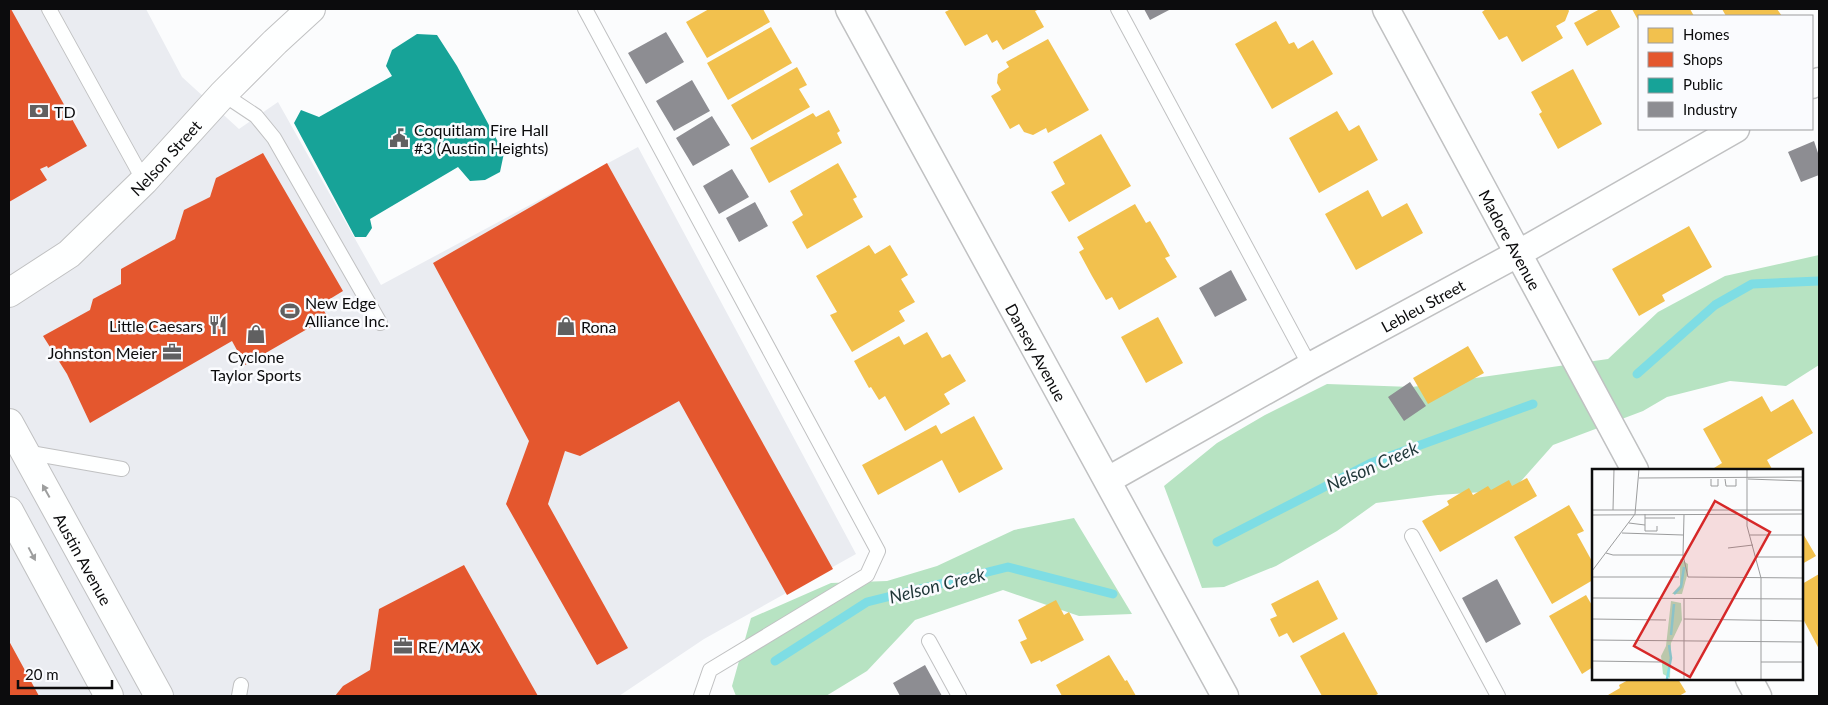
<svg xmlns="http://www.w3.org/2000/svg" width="1828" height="705" font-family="Lato,sans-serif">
  <rect width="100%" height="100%" fill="#fbfcfd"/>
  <!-- built -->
  <path fill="#eaecf1" d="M 9,9 L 146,9 L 182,77 L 239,129 L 278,102 L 381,285 L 638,147 L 856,554 L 704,639 L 619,696 L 9,696 Z"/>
  <!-- forest -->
  <path fill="#b7e3c2" d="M 1819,255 L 1819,365 L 1786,386 L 1730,381 L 1667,397 L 1643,411 L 1553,445 L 1513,490 L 1438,495 L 1376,503 L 1337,531 L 1276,566 L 1224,587 L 1202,588 L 1164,486 L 1217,443 L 1265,415 L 1327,384 L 1412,387 L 1608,359 L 1658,312 L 1725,276 Z
    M 1074,518 L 1132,614 L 1079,616 L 1003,590 L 915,620 L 867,671 L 826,696 L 736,696 L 732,686 L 751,618 L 831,583 L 887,581 L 937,566 L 1014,530 Z"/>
  <!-- homes -->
  <path fill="#f2c14e" d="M 709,9 L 763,9 L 770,22 L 707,58 L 686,22 Z
    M 951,9 L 1040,9 L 1035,11 L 1044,27 L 1003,50 L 997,40 L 992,43 L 987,34 L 965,46 L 945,12 Z
    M 1486,9 L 1568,9 L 1569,11 L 1565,21 L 1556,26 L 1563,38 L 1522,62 L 1507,36 L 1499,40 L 1482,12 Z
    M 1600,9 L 1610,9 L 1620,27 L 1587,46 L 1574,23 Z
    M 1632,9 L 1690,9 L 1694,16 L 1639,16 L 1639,22 Z
    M 1722,9 L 1777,9 L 1782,16 L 1726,16 Z
    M 1276,21 L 1289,44 L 1294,42 L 1298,49 L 1313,40 L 1333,74 L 1272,109 L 1235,44 Z
    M 771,27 L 792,63 L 728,100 L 707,63 Z
    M 1048,39 L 1089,110 L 1048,133 L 1046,128 L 1033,135 L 1024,132 L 1019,124 L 1010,129 L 991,96 L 1001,90 L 997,83 L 998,74 L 1009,67 L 1006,62 Z
    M 797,67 L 807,85 L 799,89 L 810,107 L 752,140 L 731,105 Z
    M 1573,69 L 1602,124 L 1558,149 L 1539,114 L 1542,112 L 1531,92 Z
    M 829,110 L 840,131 L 837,133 L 842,143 L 769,183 L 750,148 L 813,113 L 816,117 Z
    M 1337,111 L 1349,131 L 1359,125 L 1378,160 L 1319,193 L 1289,138 Z
    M 1101,134 L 1131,186 L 1069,222 L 1051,192 L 1065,184 L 1053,162 Z
    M 838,163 L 857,197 L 853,199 L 863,217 L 807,249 L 792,222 L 803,215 L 790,191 Z
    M 1368,190 L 1382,217 L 1407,203 L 1423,233 L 1356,270 L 1325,214 Z
    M 1135,204 L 1146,223 L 1150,221 L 1160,238 L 1170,256 L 1165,258 L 1177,277 L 1119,310 L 1112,297 L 1106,300 L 1092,276 L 1079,252 L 1084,249 L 1077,237 Z
    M 1689,226 L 1712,267 L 1662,295 L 1665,301 L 1639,316 L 1612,269 Z
    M 869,245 L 875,254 L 890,245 L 908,275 L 901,279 L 915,302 L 899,311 L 905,321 L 852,352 L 830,315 L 837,312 L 816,276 Z
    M 1158,317 L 1183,363 L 1146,383 L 1121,337 Z
    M 927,332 L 942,358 L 950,354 L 966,381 L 944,394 L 950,404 L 905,431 L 885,396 L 879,400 L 871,387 L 869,388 L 854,361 L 899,336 L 904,345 Z
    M 1468,346 L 1484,373 L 1428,404 L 1413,378 Z
    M 1762,396 L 1771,412 L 1793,399 L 1813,433 L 1767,460 L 1772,469 L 1770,470 L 1715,470 L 1714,468 L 1722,463 L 1703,429 Z
    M 974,416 L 1003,469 L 959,493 L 942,460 L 878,495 L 862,465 L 936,425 L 941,434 Z
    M 1527,478 L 1537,496 L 1440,552 L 1422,521 L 1449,505 L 1447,501 L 1469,488 L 1473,495 L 1488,486 L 1491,490 L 1509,480 L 1512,486 Z
    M 1569,505 L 1584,531 L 1577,534 L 1593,563 L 1593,580 L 1552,604 L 1514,537 Z
    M 1802,532 L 1816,556 L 1802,564 Z
    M 1819,574 L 1819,649 L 1802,617 L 1802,584 Z
    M 1318,580 L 1338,619 L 1293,643 L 1287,633 L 1279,637 L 1270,619 L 1277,616 L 1271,604 Z
    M 1586,595 L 1593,607 L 1593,667 L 1582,674 L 1549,616 Z
    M 1056,600 L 1064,615 L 1069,612 L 1084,640 L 1041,662 L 1040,660 L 1031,664 L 1020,642 L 1027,639 L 1018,620 Z
    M 1344,632 L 1378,694 L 1374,696 L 1322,696 L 1300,656 Z
    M 1109,655 L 1125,681 L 1127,680 L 1136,696 L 1062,696 L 1056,685 Z
    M 1630,679 L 1678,679 L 1686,692 L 1679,696 L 1609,696 L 1608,695 L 1620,688 L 1619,685 Z"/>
  <!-- shops -->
  <path fill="#e4572e" d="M 9,9 L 11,9 L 87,146 L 48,168 L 47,166 L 40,169 L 47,180 L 9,202 Z
    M 263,153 L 343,291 L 320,305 L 328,317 L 245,365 L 232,341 L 90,423 L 67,374 L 43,336 L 90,310 L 93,299 L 121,284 L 121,269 L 175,239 L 184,210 L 210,197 L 216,178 Z
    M 607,163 L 833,569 L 787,595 L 679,401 L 580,456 L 565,451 L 548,504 L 628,648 L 597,665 L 506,504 L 529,441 L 433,263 Z
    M 464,565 L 538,696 L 335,696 L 343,686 L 370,670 L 379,609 Z
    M 9,641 L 39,696 L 9,696 Z"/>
  <!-- public -->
  <path fill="#17a398" d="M 417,34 L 437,35 L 457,66 L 504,153 L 500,172 L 485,180 L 470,181 L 458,167 L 370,219 L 372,228 L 366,237 L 355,237 L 294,123 L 301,110 L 319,117 L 392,76 L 386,66 L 392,50 Z"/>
  <!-- industry -->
  <path fill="#8d8d92" d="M 1144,9 L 1171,9 L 1150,20 Z
    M 666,32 L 684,62 L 646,84 L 628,53 Z
    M 692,80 L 710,111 L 674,131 L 656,101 Z
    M 712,116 L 730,145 L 693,166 L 676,138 Z
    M 1814,141 L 1819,156 L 1819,175 L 1801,182 L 1788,152 Z
    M 732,169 L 749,197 L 719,214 L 703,186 Z
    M 755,202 L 768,226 L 739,242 L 726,218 Z
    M 1231,270 L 1247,300 L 1215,317 L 1199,288 Z
    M 1410,382 L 1426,406 L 1404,421 L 1388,397 Z
    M 1497,579 L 1521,624 L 1486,643 L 1462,598 Z
    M 925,665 L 942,696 L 900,696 L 893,683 Z"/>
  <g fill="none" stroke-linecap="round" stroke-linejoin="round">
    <!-- stream -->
    <path stroke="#7edde4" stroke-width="9" d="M 1637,374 L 1715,305 L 1752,284 L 1819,281
      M 1217,542 L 1371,463 L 1533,404
      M 775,661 L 867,602 L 1008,567 L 1113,594"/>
    <!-- service casing -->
    <g stroke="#c0c1c2" stroke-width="16">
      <path id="service" d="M 49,9 L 144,181
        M 585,9 L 878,551 L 867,575 L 710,670 L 701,696
        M 1118,9 L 1310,366
        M 223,94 L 256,116 L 274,138 L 380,323
        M 25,452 L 122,469
        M 1412,536 L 1498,696
        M 929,641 L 959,696
        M 239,696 L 241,685"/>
    </g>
    <!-- minor casing -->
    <g stroke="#c0c1c2" stroke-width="29">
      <g id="minor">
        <path id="s1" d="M 849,9 L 1225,696"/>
        <path id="s2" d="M 1386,9 L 1635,470"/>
        <path d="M 1812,85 L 1819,81"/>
        <path id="s3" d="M 1108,480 L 1310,366 L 1519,253 L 1736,129"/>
        <path d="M 1749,679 L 1758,696"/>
      </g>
    </g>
    <!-- tertiary casing -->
    <g stroke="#c0c1c2" stroke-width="30">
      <g id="tertiary">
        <path id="s4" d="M 9,293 L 69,254 L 144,181 L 223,94 L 275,42 L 311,9"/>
      </g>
    </g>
    <!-- secondary casing -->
    <g stroke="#c0c1c2" stroke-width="30">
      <g id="secondary">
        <path id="s5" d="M 9,423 L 159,696"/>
        <path d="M 9,511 L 109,696"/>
      </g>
    </g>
    <!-- service -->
    <use href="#service" stroke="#feffff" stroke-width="14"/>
    <!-- minor -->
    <use href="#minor" stroke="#feffff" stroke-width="26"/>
    <!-- tertiary -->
    <use href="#tertiary" stroke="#feffff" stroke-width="28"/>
    <!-- secondary -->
    <use href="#secondary" stroke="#feffff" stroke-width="28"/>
  </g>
  <!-- one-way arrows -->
  <defs><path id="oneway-solid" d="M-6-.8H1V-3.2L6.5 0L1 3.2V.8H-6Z" transform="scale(1.25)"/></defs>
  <g fill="#9d9e9e">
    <use href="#oneway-solid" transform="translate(46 491) rotate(-119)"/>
    <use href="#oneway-solid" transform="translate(32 554) rotate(62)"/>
  </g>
  <!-- icons -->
  <defs>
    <g id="bank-bare" transform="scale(1.5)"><path d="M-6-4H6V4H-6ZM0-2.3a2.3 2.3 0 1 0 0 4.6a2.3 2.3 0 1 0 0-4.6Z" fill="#606061" stroke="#fafbfe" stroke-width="2.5" paint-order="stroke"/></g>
    <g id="civic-bare" transform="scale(1.5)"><path d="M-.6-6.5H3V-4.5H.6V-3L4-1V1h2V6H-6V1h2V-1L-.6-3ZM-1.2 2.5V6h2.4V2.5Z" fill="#606061" stroke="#fafbfe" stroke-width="2.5" paint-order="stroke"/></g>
    <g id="stadium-bare" transform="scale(1.5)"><path d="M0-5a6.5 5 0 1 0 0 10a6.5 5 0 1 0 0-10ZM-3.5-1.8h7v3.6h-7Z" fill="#606061" stroke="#fafbfe" stroke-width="2.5" paint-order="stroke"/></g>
    <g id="restaurant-bare" transform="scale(1.5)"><path d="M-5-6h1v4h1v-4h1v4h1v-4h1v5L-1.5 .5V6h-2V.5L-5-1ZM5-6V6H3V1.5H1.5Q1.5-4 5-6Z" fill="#606061" stroke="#fafbfe" stroke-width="2.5" paint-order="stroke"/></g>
    <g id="shop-bare" transform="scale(1.5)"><path d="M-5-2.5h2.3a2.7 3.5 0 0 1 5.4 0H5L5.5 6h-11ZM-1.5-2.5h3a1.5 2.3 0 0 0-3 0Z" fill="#606061" stroke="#fafbfe" stroke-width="2.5" paint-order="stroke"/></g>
    <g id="office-bare" transform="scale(1.5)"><path d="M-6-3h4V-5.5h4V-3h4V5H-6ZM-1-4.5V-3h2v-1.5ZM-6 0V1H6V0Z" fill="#606061" stroke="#fafbfe" stroke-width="2.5" paint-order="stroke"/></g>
  </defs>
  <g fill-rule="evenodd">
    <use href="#bank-bare" x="39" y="111"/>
    <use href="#civic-bare" x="399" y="138"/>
    <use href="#stadium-bare" x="290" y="311"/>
    <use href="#restaurant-bare" x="218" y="325"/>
    <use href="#shop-bare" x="566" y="326"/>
    <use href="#shop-bare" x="256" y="334"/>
    <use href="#office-bare" x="172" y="352"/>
    <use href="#office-bare" x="403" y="646"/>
  </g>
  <g text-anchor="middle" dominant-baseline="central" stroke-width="5" stroke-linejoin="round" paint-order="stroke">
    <!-- poi labels -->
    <g font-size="16" fill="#0c0c0d" stroke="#fafbfe" text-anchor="start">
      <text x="54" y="111">TD</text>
      <text x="414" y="129">Coquitlam Fire Hall<tspan x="414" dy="18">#3 (Austin Heights)</tspan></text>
      <text x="305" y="302">New Edge<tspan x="305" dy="18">Alliance Inc.</tspan></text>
      <text x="203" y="325" text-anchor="end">Little Caesars</text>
      <text x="581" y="326">Rona</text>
      <text x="157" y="352" text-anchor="end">Johnston Meier</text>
      <text x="256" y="356" text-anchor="middle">Cyclone<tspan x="256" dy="18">Taylor Sports</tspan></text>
      <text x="418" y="646">RE/MAX</text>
    </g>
    <!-- street labels -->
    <g font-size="16" fill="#0c0c0d" stroke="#fafbfe">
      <text stroke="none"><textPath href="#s4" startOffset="208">Nelson Street</textPath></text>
      <text stroke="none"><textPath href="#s2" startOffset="262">Madore Avenue</textPath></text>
      <text stroke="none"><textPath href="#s3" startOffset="360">Lebleu Street</textPath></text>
      <text stroke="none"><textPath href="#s1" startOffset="391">Dansey Avenue</textPath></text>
      <text stroke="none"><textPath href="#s5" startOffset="155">Austin Avenue</textPath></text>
    </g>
    <!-- water labels -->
    <g font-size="18" font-style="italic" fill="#1e3537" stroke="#fafbfe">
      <text transform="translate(1372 466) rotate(-24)">Nelson Creek</text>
      <text transform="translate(937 585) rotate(-14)">Nelson Creek</text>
    </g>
  </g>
  <!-- overview -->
  <g transform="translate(1592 469)">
    <rect width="211" height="211" fill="#fbfcfd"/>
    <path d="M 88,90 L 96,95 L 96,103 L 90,125 L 80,125 L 88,116 ZM 79,132 L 89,134 L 90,151 L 79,174 L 78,209 L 71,205 L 69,187 L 74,177 Z" fill="#b7e3c2"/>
    <path fill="none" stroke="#7edde4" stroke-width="2.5" d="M 82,125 L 89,118 L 92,98M 79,166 L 82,135M 75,210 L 79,189 L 77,176"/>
    <path fill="none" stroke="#9b9c9d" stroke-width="1" d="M 155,0 L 155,57 L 169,109 L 169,211M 47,9 L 212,8M 119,10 L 119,17 L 126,17 L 126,10M 133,10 L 134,17 L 144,17 L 144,10M 156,10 L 212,12M 0,41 L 212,41M 21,41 L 22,0M 53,45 L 53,62 L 65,62 L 65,57M 0,46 L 212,45M 92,46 L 91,86 L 96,108 L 212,109M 53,49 L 83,49M 37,54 L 53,56M 30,64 L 91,66M 158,66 L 212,66M 136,79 L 161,76M 14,84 L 21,86 L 91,86M 164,88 L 212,88M 0,102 L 43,45 L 47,0M 0,108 L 87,108M 0,129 L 212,130M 92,129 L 92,211M 0,150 L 74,151M 92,150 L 212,152M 0,171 L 212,173M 0,192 L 69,193M 169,193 L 211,193"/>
    <path fill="#d62828" fill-opacity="0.15" stroke="#d62828" stroke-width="2.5" d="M 123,32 L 178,63 L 98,208 L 42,177 Z"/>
    <rect width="211" height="211" fill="none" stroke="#0c0c0d" stroke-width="2.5"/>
  </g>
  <!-- border -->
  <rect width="1828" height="705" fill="none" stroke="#0c0c0d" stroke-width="20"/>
  <!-- legend -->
  <rect x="1638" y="15" width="175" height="115" fill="#fafbfe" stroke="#9b9b9e"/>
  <rect x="1648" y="28" width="25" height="15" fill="#f2c14e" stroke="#9b9b9e"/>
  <text x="1683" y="40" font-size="15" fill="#0c0c0d">Homes</text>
  <rect x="1648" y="52" width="25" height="15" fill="#e4572e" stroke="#9b9b9e"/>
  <text x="1683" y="65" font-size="15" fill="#0c0c0d">Shops</text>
  <rect x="1648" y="78" width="25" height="15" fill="#17a398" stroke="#9b9b9e"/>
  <text x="1683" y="90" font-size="15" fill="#0c0c0d">Public</text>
  <rect x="1648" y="102" width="25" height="15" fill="#8d8d92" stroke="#9b9b9e"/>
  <text x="1683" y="115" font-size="15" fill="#0c0c0d">Industry</text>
  <!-- scale -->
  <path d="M18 680v8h94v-8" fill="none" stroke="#0c0c0d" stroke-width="2.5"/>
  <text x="25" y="680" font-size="15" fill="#0c0c0d" stroke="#fafbfe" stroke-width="4" paint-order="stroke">20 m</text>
</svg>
